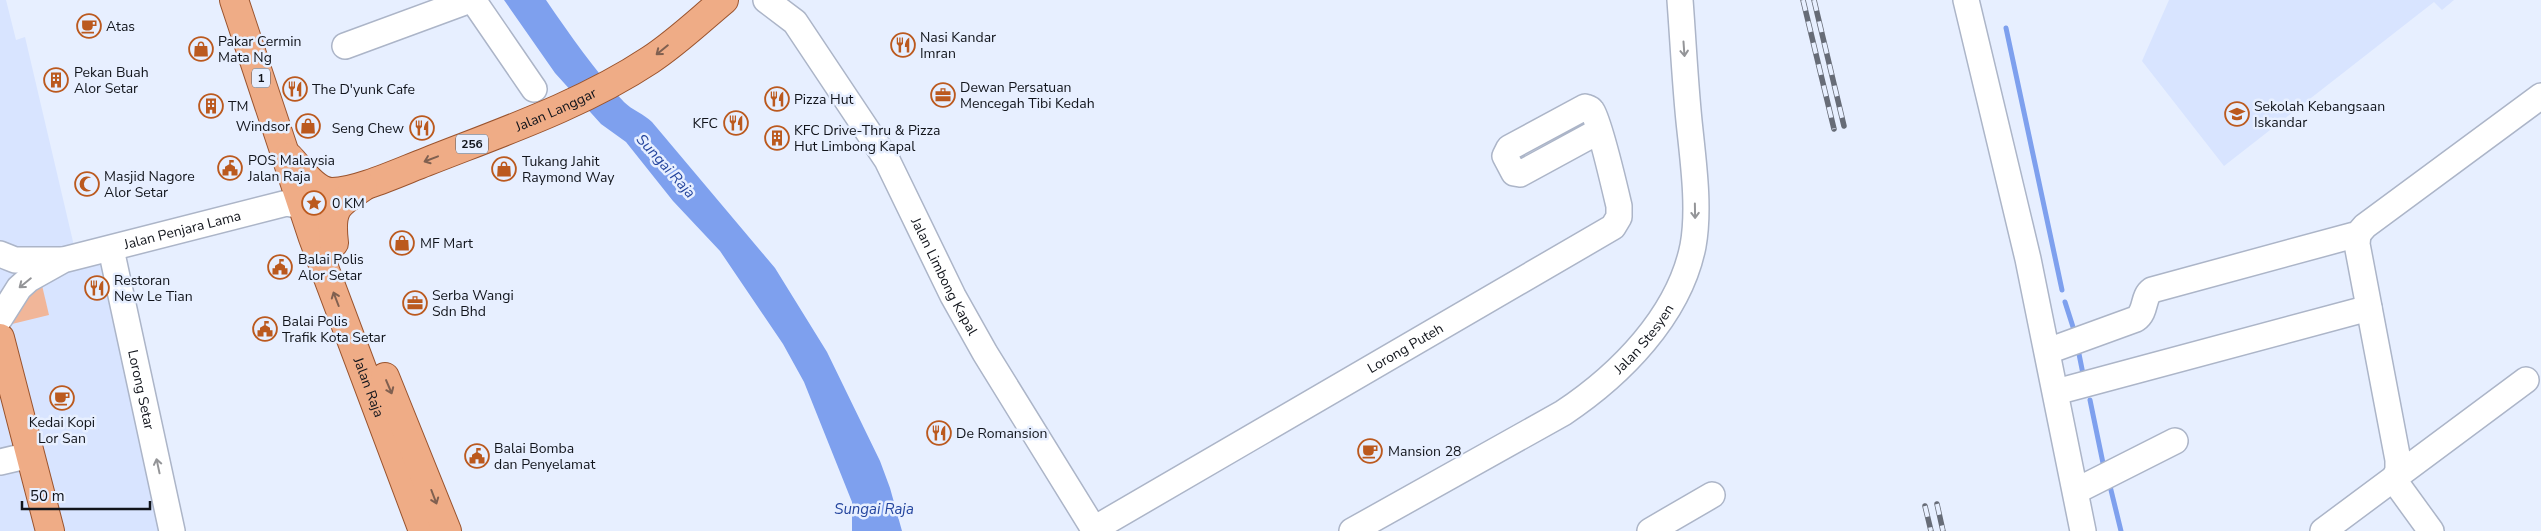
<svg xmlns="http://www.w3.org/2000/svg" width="2541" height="531" font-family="'Nunito Sans',sans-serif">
  <rect width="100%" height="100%" fill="#e7efff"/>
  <!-- built -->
  <path fill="#d8e4ff" d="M 0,0 L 6,0 L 16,40 L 25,37 L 79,267 L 109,260 L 167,531 L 0,531 Z
    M 2169,0 L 2454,0 L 2442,10 L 2434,2 L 2224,166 L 2142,61 Z"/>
  <!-- green -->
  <path fill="#f1b699" d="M 41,281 L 49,315 L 12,324 L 14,310 Z"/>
  <!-- water -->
  <path fill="#7ea0ee" d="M 504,0 L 546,0 C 570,35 595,71 624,102 C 632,110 644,114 652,122 L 775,268 L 827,352 L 880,461 L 890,488 L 902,531 L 852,531 L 852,502 L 804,382 L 783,344 L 720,251 L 673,201 L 626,142 L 601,124 L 555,73 Z"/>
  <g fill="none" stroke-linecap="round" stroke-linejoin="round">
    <!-- stream -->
    <path stroke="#7ea0ee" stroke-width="5" d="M 2006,28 L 2062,290
      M 2065,302 L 2073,327
      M 2079,354 L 2084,379
      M 2090,400 L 2104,468
      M 2110,486 L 2121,531"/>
    <!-- minor casing -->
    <g stroke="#acb5c8" stroke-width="28">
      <g id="minor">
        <path d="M 473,0 L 534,89"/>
        <path id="s1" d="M 766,0 L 795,22 L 887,160 L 953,296 L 985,353 L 1095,531"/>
        <path d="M 1966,0 L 2028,259 L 2083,531"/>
        <path d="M 345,46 L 470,0"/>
        <path d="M 2358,234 L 2357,244 L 2398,460 L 2398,470 L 2394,480"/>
        <path id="s2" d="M 111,249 L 172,531"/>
        <path d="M 0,254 L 15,260 L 61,260"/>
        <path id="s3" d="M 0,318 L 19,288 L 29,279 L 63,260 L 287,203 L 301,206"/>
        <path d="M 2048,351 L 2136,319 C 2147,311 2142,297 2152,290 L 2358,234 L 2365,226 L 2541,96"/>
        <path d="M 2056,392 L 2369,308"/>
        <path d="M 0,462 L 30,455"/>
        <path d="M 2394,480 L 2431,531"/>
        <path d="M 2076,491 L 2175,441"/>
        <path id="s4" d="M 1094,529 L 1613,227 L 1619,217 L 1619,206 C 1615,189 1599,120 1592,111 C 1590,108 1588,108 1585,107 L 1509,148 L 1505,156 L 1514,173 L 1520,174 L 1599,131"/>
        <path id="s5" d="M 1352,531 L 1563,413 C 1620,375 1679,316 1693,246 C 1700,208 1693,160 1689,121 C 1685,81 1683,40 1680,0"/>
        <path d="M 1650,531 L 1712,495"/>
        <path d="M 2323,531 L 2526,380"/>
      </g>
    </g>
    <!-- major casing -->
    <g stroke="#9a532d" stroke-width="30">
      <g id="major">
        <path id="s6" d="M 234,0 L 313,238 L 423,531"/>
        <path id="s7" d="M 289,157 C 300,168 314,192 332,192 C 357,192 402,171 426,162 C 502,132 582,105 650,60 C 676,43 700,20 724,0"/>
        <path d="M 334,243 C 330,209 336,205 363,187"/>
        <path d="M 0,338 L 50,531"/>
        <path d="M 385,377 L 447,531"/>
      </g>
    </g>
    <!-- minor -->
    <use href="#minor" stroke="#fff" stroke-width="25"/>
    <!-- major -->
    <use href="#major" stroke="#efac86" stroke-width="28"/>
    <!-- rail casing -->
    <g stroke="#676c77" stroke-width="5.5">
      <path id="rail" d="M 1803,0 L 1834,129
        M 1814,0 L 1844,126
        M 1937,504 L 1943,531
        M 1925,506 L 1931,531"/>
    </g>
    <!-- rail -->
    <use href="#rail" stroke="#e7efff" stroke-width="4" stroke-dasharray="11" stroke-linecap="butt"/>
  </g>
  <!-- one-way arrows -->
  <defs><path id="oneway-shaft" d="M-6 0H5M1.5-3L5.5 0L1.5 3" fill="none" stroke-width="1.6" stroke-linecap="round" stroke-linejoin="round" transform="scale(1.25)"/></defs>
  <g stroke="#949598">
    <use href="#oneway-shaft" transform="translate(1684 49) rotate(86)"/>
    <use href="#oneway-shaft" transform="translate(1695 211) rotate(89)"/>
    <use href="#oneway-shaft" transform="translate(25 283) rotate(141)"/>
    <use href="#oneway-shaft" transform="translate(158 466) rotate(-102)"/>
  </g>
  <g stroke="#806050">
    <use href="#oneway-shaft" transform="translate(662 50) rotate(141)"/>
    <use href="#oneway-shaft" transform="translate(431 159) rotate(159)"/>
    <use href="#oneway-shaft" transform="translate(336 299) rotate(-111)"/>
    <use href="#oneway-shaft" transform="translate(389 387) rotate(67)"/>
    <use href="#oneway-shaft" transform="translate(434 497) rotate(69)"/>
  </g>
  <!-- icons -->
  <defs>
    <g id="cafe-ring" transform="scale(1.25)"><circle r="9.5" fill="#e7efff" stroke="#bb591e" stroke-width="1.5"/><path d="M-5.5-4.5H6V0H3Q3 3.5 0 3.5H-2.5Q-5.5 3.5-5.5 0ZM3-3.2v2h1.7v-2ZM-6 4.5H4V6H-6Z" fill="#bb591e"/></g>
    <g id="restaurant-ring" transform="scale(1.25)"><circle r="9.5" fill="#e7efff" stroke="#bb591e" stroke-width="1.5"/><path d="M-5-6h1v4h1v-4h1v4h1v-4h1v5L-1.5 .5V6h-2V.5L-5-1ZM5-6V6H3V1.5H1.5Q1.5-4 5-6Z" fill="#bb591e"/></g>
    <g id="shop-ring" transform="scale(1.25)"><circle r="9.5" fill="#e7efff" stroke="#bb591e" stroke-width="1.5"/><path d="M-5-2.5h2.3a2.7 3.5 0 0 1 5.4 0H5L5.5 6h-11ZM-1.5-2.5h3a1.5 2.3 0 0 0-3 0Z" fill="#bb591e"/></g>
    <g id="building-ring" transform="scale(1.25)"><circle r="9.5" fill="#e7efff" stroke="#bb591e" stroke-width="1.5"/><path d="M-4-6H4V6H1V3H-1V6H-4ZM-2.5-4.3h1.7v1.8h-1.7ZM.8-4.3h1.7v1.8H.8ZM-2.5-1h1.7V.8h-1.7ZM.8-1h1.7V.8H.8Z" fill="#bb591e"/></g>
    <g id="office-ring" transform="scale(1.25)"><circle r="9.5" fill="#e7efff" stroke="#bb591e" stroke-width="1.5"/><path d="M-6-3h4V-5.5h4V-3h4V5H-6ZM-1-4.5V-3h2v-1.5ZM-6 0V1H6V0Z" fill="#bb591e"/></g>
    <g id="school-ring" transform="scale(1.25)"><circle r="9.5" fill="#e7efff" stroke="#bb591e" stroke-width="1.5"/><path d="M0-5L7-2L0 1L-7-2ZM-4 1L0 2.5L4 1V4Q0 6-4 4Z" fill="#bb591e"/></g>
    <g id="civic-ring" transform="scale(1.25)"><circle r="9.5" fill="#e7efff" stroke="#bb591e" stroke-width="1.5"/><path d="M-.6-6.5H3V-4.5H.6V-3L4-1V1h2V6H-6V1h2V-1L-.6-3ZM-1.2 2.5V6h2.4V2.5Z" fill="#bb591e"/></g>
    <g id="mosque-ring" transform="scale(1.25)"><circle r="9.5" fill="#e7efff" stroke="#bb591e" stroke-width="1.5"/><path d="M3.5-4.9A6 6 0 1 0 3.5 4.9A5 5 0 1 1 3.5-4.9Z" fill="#bb591e"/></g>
    <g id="sight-ring" transform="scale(1.25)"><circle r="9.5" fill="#e7efff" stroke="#bb591e" stroke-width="1.5"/><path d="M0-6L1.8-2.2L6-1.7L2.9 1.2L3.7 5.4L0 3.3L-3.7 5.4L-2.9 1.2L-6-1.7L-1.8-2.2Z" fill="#bb591e"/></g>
  </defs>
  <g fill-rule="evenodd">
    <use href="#cafe-ring" x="89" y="26"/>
    <use href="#restaurant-ring" x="903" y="45"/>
    <use href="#shop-ring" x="201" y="49"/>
    <use href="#building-ring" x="56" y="80"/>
    <use href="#restaurant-ring" x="295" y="89"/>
    <use href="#office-ring" x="943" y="95"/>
    <use href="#restaurant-ring" x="777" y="99"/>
    <use href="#building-ring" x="211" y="106"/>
    <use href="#school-ring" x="2237" y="114"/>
    <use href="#restaurant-ring" x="736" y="123"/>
    <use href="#shop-ring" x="308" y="126"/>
    <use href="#restaurant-ring" x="422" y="128"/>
    <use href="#building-ring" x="777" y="138"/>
    <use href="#civic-ring" x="230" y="168"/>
    <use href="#shop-ring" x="504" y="169"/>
    <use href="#mosque-ring" x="87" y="184"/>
    <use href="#sight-ring" x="314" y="203"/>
    <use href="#shop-ring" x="402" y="243"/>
    <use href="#civic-ring" x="280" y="267"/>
    <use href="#restaurant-ring" x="97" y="288"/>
    <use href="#office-ring" x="415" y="303"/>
    <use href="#civic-ring" x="265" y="329"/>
    <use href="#cafe-ring" x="62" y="398"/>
    <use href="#restaurant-ring" x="939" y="433"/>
    <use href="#cafe-ring" x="1370" y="451"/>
    <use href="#civic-ring" x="477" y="456"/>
  </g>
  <g text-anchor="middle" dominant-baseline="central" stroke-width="5" stroke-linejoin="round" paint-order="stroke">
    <!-- shield labels -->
    <g fill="#e7efff" stroke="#51565f" stroke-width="1">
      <rect x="252" y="68.5" width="18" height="19" rx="4"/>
      <rect x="456" y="134.5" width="32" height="19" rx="4"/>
    </g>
    <g font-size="12" font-weight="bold" fill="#11141b">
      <text x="261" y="78">1</text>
      <text x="472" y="144">256</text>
    </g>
    <!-- poi labels -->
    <g font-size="14" fill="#11141b" stroke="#e7efff" text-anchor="start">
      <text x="106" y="26">Atas</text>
      <text x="920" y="37">Nasi Kandar<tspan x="920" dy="16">Imran</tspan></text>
      <text x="218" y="41">Pakar Cermin<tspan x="218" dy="16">Mata Ng</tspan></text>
      <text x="74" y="72">Pekan Buah<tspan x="74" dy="16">Alor Setar</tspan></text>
      <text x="960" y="87">Dewan Persatuan<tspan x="960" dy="16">Mencegah Tibi Kedah</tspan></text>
      <text x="312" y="89">The D'yunk Cafe</text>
      <text x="794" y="99">Pizza Hut</text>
      <text x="228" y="106">TM</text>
      <text x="2254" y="106">Sekolah Kebangsaan<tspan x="2254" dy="16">Iskandar</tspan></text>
      <text x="718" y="123" text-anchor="end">KFC</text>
      <text x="290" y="126" text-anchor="end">Windsor</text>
      <text x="404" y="128" text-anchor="end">Seng Chew</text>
      <text x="794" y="130">KFC Drive-Thru &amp; Pizza<tspan x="794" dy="16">Hut Limbong Kapal</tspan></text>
      <text x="248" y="160">POS Malaysia<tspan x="248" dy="16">Jalan Raja</tspan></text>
      <text x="522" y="161">Tukang Jahit<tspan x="522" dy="16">Raymond Way</tspan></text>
      <text x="104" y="176">Masjid Nagore<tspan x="104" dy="16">Alor Setar</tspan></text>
      <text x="332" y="203">0 KM</text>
      <text x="420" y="243">MF Mart</text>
      <text x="298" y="259">Balai Polis<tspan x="298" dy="16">Alor Setar</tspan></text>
      <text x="114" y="280">Restoran<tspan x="114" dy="16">New Le Tian</tspan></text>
      <text x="432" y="295">Serba Wangi<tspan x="432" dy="16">Sdn Bhd</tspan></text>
      <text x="282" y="321">Balai Polis<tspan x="282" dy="16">Trafik Kota Setar</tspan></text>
      <text x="62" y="422" text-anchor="middle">Kedai Kopi<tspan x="62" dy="16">Lor San</tspan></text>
      <text x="956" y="433">De Romansion</text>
      <text x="494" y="448">Balai Bomba<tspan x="494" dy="16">dan Penyelamat</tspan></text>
      <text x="1388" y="451">Mansion 28</text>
    </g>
    <!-- street labels -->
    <g font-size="14" fill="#11141b" stroke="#e7efff">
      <text stroke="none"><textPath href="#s7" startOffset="296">Jalan Langgar</textPath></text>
      <text stroke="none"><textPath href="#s3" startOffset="211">Jalan Penjara Lama</textPath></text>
      <text stroke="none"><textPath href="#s1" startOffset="332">Jalan Limbong Kapal</textPath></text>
      <text stroke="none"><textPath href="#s5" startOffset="352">Jalan Stesyen</textPath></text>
      <text stroke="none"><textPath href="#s4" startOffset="360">Lorong Puteh</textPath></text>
      <text stroke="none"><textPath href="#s6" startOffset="410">Jalan Raja</textPath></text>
      <text stroke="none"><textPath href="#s2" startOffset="144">Lorong Setar</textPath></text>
    </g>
    <!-- water labels -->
    <g font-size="15" font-style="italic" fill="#24459e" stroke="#e7efff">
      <text transform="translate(666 166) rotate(48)">Sungai Raja</text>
      <text x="874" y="509">Sungai Raja</text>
    </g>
  </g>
  <!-- scale -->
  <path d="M22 501v8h128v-8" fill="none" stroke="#11141b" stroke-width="2.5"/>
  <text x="30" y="501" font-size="15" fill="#11141b" stroke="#e7efff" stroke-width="4" paint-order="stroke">50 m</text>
</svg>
